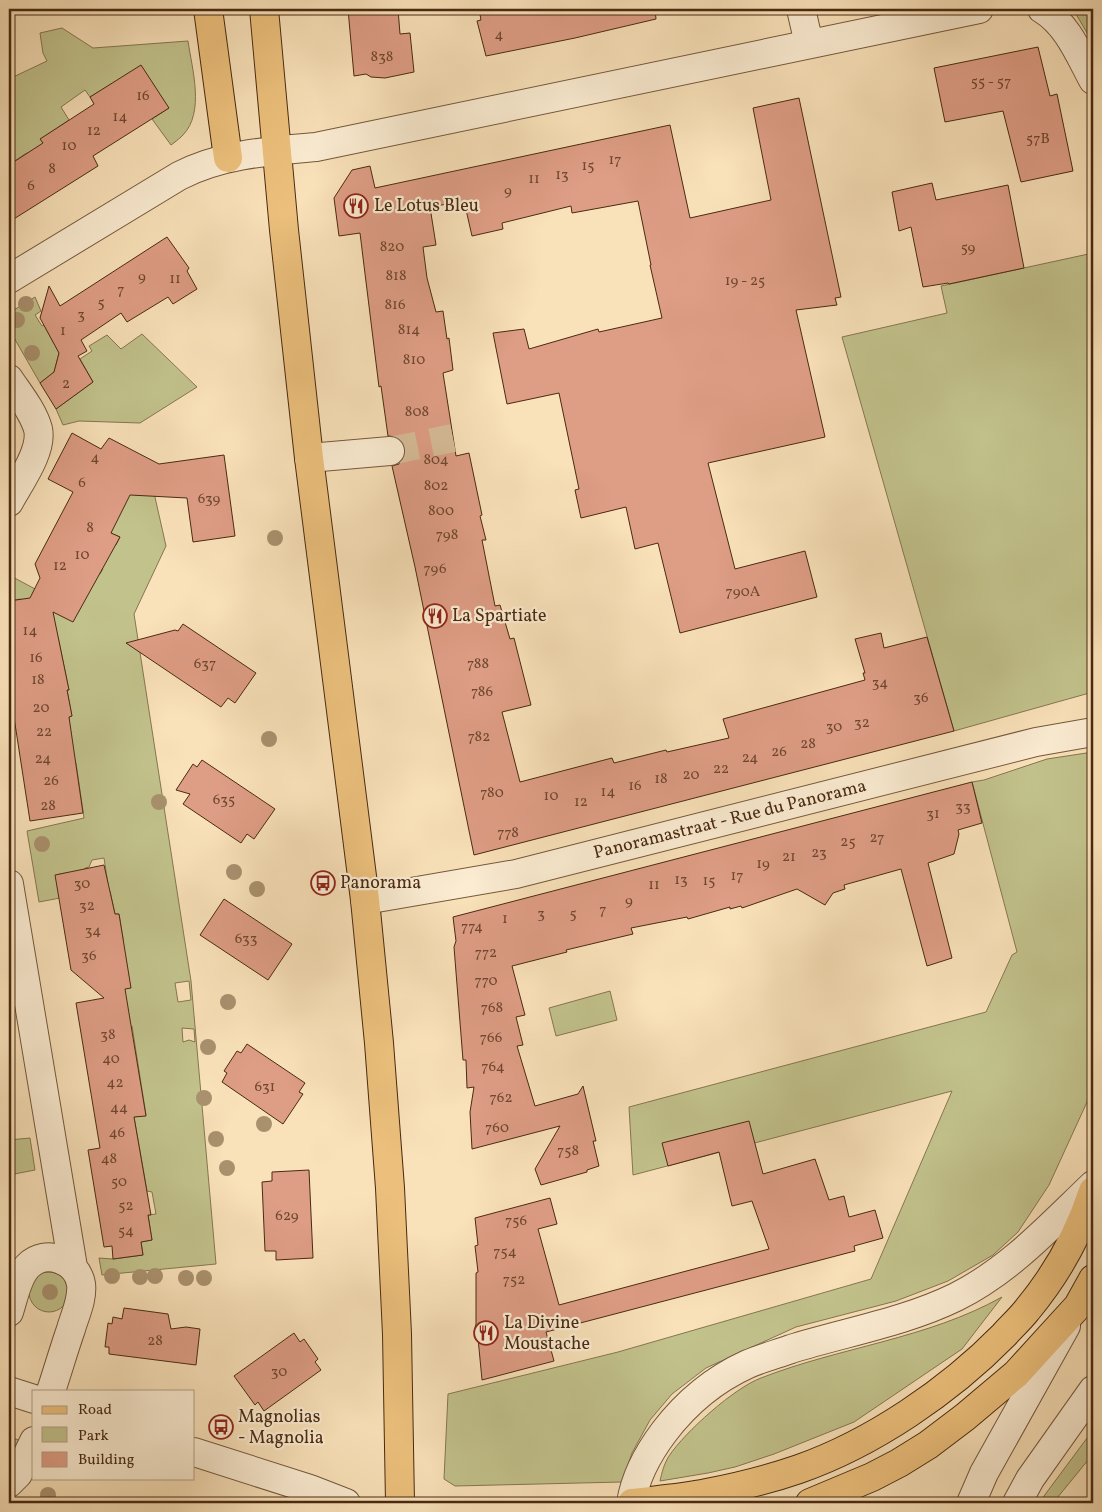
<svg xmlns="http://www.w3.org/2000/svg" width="1102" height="1512" font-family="Vollkorn,serif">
  <rect width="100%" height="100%" fill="#f9e1b9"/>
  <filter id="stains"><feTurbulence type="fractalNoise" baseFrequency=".004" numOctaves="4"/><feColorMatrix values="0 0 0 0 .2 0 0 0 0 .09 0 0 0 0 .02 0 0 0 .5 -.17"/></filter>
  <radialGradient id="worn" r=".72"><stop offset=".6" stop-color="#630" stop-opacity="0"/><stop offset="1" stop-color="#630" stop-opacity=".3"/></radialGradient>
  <!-- green -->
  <path fill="#c2c28c" stroke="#86764f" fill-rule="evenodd" d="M 1072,9 L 1093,9 L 1093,43 L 1073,9 Z
    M 62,28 L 93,48 L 188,41 C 192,69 205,112 183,135 C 179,139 175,142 171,145 L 152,119 L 169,108 L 115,82 L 90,97 L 85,90 L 61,107 L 69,120 L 41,139 L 45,146 L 25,154 L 9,165 L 9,79 L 47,61 L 43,53 L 40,33 Z
    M 1093,253 L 1093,692 L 954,731 L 842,337 L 947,313 L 941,286 Z
    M 35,297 L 41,311 L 35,315 L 42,326 L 44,325 L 59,353 L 54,372 L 40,383 L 9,329 L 9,313 Z
    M 142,334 L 197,387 L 140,423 L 79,421 L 63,425 L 56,409 L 93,382 L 80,359 L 92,351 L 89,346 L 107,335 L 121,349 Z
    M 124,484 L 152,484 L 166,546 L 134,614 L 191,981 L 216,1264 L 102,1275 L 99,1258 L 113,1259 L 143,1255 L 141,1242 L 152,1240 L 148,1215 L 156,1214 L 152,1192 L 147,1191 L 134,1117 L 146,1115 L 132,1026 L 122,1028 L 123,938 L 119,914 L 115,914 L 110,891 L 109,891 L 104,858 L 92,860 L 89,867 L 85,868 L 83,871 L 59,874 L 56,878 L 60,898 L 39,902 L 27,831 L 84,818 L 76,763 L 67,765 L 69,717 L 72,716 L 67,690 L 69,690 L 58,637 L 24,602 L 20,599 L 9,601 L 9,575 L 78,612 L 95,571 L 100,574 L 103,569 L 93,563 L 105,540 L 116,545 L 120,537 L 111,533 ZM 189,981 L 191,1000 L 178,1002 L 175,983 ZM 182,1028 L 194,1029 L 195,1042 L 189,1040 L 183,1042 Z
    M 1093,752 L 1093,1089 L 1049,1185 L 1018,1232 L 993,1255 L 948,1281 L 896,1301 L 796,1327 L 706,1368 L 672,1394 L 650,1420 L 632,1453 L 622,1482 L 455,1486 L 444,1479 L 448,1394 L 618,1352 L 871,1279 L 952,1091 L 633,1175 L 629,1107 L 986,1012 L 1012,955 L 1017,952 L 972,782 L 984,780 L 1047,759 Z
    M 610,991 L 617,1020 L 556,1036 L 549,1008 Z
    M 30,1138 L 35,1170 L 9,1175 L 9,1140 Z
    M29 1292a20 20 0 1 1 40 0a20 20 0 1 1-40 0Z
    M 1002,1297 L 962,1349 L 854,1422 L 774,1454 L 735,1467 L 708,1473 L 660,1481 C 662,1472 664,1464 669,1456 C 685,1432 734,1388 761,1378 C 840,1347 927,1339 1002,1297 Z
    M 1093,1430 L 1093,1454 L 1053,1503 L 1040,1503 L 1044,1496 Z
    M 9,1437 L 22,1441 L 9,1475 Z"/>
  <!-- building -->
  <path fill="#de9d85" stroke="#492a12" d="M 348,9 L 398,9 L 400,34 L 410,33 L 414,72 L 385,78 L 371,77 L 366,74 L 354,76 Z
    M 479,9 L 655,9 L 656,19 L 575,38 L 486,56 L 477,21 L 481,20 Z
    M 1038,47 L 1050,96 L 1057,94 L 1073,171 L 1021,182 L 1003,111 L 945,122 L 934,68 Z
    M 141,65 L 169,108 L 93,156 L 98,166 L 9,222 L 9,165 L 43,143 L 40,139 L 94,104 L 90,97 Z
    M 799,98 L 841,297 L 835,298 L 837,305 L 796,310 L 825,437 L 708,463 L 735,569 L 805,551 L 817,597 L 680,633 L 658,543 L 635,549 L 626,507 L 581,518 L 575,490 L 579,489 L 559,393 L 507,404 L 493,333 L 524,329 L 529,349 L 598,329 L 599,332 L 662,318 L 650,265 L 651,265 L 638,201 L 572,213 L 571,206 L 502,223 L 503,229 L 472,236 L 464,201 L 430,207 L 436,245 L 423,247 L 427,278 L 436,312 L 443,311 L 447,339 L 449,338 L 453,370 L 443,373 L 456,456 L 469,453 L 482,515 L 480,516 L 486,540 L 482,540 L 495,606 L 500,605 L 510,639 L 514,638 L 531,705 L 502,712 L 520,782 L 612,758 L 614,763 L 666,750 L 667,752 L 729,738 L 723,719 L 865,680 L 863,673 L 865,673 L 855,639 L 881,633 L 884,648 L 927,637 L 954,731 L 474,855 L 415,567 L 392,466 L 399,464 L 404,458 L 405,449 L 403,442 L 397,437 L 388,436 L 381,386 L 379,387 L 360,233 L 339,236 L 334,198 L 352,170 L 370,166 L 375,188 L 670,125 L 690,218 L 771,200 L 753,108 Z
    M 932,183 L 936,200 L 1008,185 L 1024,268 L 949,284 L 948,283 L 923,287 L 911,227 L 899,231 L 892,192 Z
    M 167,237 L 189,268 L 187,271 L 197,289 L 173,304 L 168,297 L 127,322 L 121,313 L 81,340 L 87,351 L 78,356 L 93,382 L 56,409 L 40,383 L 54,372 L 59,353 L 40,318 L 49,286 L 60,306 Z
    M 72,433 L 101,449 L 109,438 L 159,464 L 224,455 L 235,536 L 193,542 L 187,498 L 130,495 L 111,533 L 120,537 L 73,622 L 53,612 L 69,690 L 67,690 L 72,716 L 69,717 L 83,813 L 30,821 L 9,685 L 9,601 L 30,598 L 40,578 L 35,564 L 73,492 L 48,479 Z
    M 183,624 L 256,673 L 235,703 L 228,698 L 221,707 L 126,643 L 175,630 L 178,631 Z
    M 202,760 L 275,809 L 254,839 L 247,834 L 241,843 L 183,804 L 190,794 L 176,790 L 193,764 L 197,767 Z
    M 972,782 L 982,823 L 958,830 L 959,834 L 954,854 L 928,863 L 952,958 L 927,966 L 901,869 L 844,885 L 845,889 L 833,893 L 825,905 L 797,889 L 742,908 L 741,906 L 730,909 L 730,907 L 688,919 L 687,917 L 631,928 L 633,934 L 566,950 L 567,952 L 512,966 L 525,1015 L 516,1017 L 523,1045 L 517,1046 L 535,1106 L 578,1094 L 583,1086 L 596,1141 L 593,1141 L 599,1166 L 587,1170 L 587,1172 L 541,1185 L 535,1169 L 560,1126 L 472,1149 L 470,1112 L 474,1087 L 467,1088 L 466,1060 L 463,1060 L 454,947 L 456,941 L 453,917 Z
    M 104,865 L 115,914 L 119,914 L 131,988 L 125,989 L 146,1116 L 134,1117 L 151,1215 L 148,1215 L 152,1240 L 141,1242 L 143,1255 L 113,1259 L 112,1246 L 104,1247 L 88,1150 L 100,1148 L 76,1003 L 104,998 L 71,970 L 55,875 Z
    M 224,899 L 292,944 L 268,980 L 200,935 Z
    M 247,1044 L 305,1083 L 299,1092 L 303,1094 L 283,1124 L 222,1082 L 227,1073 L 224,1071 L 237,1051 L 241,1053 Z
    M 749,1121 L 763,1174 L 815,1159 L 829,1200 L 844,1196 L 849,1217 L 875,1210 L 883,1238 L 854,1246 L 855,1251 L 546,1332 L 554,1361 L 482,1380 L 478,1338 L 475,1328 L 476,1324 L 476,1273 L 478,1272 L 475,1246 L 478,1245 L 475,1218 L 550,1198 L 557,1224 L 538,1229 L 559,1305 L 769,1249 L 752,1201 L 732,1206 L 719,1152 L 668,1166 L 662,1143 Z
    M 309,1170 L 313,1258 L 276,1260 L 276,1251 L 265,1251 L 262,1182 L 272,1181 L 272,1172 Z
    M 124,1308 L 168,1314 L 171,1329 L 186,1327 L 200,1329 L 196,1365 L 109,1354 L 109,1347 L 105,1347 L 108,1323 L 112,1324 L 113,1317 L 122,1319 Z
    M 294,1333 L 300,1342 L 304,1339 L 318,1359 L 315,1362 L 321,1370 L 264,1411 L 258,1402 L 255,1405 L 234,1376 Z"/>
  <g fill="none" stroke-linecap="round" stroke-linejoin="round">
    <!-- minor-tunnel -->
    <path stroke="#d6bc98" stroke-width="28" stroke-dasharray="28 14" stroke-linecap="butt" d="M 390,451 L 453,438"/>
    <!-- minor casing -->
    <g stroke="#75583c" stroke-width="30">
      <path id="minor" d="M 801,9 L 809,44
        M 1042,9 C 1067,24 1079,54 1093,80
        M 9,279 L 179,176 C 221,154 270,151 316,147 L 979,9
        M 9,379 C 19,394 33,411 38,429 C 43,451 19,483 9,502
        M 309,458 L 390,451
        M 9,884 L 73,1267
        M 365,900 L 516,874 L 1036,742 L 1093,732
        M 9,1312 C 14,1297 17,1277 28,1266 C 46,1248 77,1260 81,1284 C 83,1299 75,1315 71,1329 C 64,1349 58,1370 51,1391
        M 9,1391 L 34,1399
        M 194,1452 L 310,1489 L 346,1503
        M 9,1483 L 18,1474 L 34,1441
        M 631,1503 C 635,1478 649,1452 664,1432 C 686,1403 715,1379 748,1364 C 762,1358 777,1354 791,1349 C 846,1332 905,1322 956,1297 C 1010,1270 1050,1226 1093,1185
        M 971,1503 L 984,1473 L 1066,1326
        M 1017,1503 L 1030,1479 L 1093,1390"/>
    </g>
    <!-- major casing -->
    <g stroke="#492a12" stroke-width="30">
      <path id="major" d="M 208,9 L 228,158
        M 264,9 L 284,230 L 309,458 L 365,900 L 379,1043 L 390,1188 L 397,1334 L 400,1503"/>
    </g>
    <!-- highway casing -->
    <g stroke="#492a12" stroke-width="30">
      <path id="highway" d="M 632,1503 C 657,1500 683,1498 707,1493 C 738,1487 770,1479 799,1469 C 873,1443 949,1391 1004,1335 C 1011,1327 1020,1319 1027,1310 C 1056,1275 1079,1234 1093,1191
        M 810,1503 L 872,1477 L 899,1463 L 928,1445 L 965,1417 L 1016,1374 L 1078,1306 L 1093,1279"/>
    </g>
    <!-- minor -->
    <use href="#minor" stroke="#fbecd2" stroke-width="28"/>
    <!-- major -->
    <use href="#major" stroke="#ecc07c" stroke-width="28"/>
    <!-- highway -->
    <use href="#highway" stroke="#ecc07c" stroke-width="28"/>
  </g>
  <!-- trees -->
  <g fill="#a9916e">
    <circle cx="26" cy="304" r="8"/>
    <circle cx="17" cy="320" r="8"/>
    <circle cx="32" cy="353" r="8"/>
    <circle cx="275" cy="538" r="8"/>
    <circle cx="269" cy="739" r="8"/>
    <circle cx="159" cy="802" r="8"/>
    <circle cx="42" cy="844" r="8"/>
    <circle cx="234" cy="872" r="8"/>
    <circle cx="257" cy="889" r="8"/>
    <circle cx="228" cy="1002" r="8"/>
    <circle cx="208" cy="1047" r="8"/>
    <circle cx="204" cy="1098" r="8"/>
    <circle cx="264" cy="1124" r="8"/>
    <circle cx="216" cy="1139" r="8"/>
    <circle cx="227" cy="1168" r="8"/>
    <circle cx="112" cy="1276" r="8"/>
    <circle cx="155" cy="1276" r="8"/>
    <circle cx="140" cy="1277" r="8"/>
    <circle cx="186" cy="1278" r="8"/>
    <circle cx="204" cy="1278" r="8"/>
    <circle cx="50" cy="1292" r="8"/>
    <circle cx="48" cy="1495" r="8"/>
  </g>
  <!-- icons -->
  <defs>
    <g id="restaurant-ring" transform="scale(1.25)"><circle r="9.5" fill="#fbecd2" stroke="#8f2418" stroke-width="1.5"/><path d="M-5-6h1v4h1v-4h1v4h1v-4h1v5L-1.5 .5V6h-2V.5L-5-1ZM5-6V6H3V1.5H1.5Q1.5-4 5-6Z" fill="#8f2418"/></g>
    <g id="bus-ring" transform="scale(1.25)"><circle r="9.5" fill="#fbecd2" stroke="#8f2418" stroke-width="1.5"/><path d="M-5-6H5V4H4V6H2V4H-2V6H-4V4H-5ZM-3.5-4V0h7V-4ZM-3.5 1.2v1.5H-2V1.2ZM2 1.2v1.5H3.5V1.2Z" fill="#8f2418"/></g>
  </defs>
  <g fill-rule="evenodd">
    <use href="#restaurant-ring" x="356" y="206"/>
    <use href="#restaurant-ring" x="435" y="616"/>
    <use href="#bus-ring" x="323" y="883"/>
    <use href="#restaurant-ring" x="486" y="1333"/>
    <use href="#bus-ring" x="221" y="1427"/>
  </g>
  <g text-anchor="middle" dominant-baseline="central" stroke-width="4.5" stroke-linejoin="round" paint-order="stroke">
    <!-- number labels -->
    <g font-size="15" fill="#6e472f">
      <text x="499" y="35">4</text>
      <text x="382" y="57">838</text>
      <text x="991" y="82">55 - 57</text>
      <text x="143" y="96">16</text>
      <text x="120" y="117">14</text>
      <text x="94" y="131">12</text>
      <text x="1038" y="139">57B</text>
      <text x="69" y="146">10</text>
      <text x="615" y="160">17</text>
      <text x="588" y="166">15</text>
      <text x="52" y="169">8</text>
      <text x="562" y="175">13</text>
      <text x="534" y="179">11</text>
      <text x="31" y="186">6</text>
      <text x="508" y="191">9</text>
      <text x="392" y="247">820</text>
      <text x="968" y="248">59</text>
      <text x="396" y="276">818</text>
      <text x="142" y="277">9</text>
      <text x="175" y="279">11</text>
      <text x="745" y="281">19 - 25</text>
      <text x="121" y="290">7</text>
      <text x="101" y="303">5</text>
      <text x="395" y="305">816</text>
      <text x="81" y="315">3</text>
      <text x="409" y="330">814</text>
      <text x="63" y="331">1</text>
      <text x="414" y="360">810</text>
      <text x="66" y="384">2</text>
      <text x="417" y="412">808</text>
      <text x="95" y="458">4</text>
      <text x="436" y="460">804</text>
      <text x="82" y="483">6</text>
      <text x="436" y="486">802</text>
      <text x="209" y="499">639</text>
      <text x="441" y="511">800</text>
      <text x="90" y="528">8</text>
      <text x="447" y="535">798</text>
      <text x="82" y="555">10</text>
      <text x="60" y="566">12</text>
      <text x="435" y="569">796</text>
      <text x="743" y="592">790A</text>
      <text x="30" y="631">14</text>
      <text x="36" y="658">16</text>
      <text x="205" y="664">637</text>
      <text x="478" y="664">788</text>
      <text x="38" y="680">18</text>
      <text x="880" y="683">34</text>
      <text x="482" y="692">786</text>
      <text x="921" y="698">36</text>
      <text x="41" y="708">20</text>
      <text x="862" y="723">32</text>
      <text x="834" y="727">30</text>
      <text x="44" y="732">22</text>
      <text x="479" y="737">782</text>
      <text x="808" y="744">28</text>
      <text x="779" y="752">26</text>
      <text x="750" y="758">24</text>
      <text x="43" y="759">24</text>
      <text x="721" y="769">22</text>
      <text x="691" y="775">20</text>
      <text x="661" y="779">18</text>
      <text x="51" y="781">26</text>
      <text x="635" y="786">16</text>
      <text x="608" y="792">14</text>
      <text x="492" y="793">780</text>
      <text x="551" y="796">10</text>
      <text x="224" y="800">635</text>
      <text x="581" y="802">12</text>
      <text x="48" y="806">28</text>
      <text x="963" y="807">33</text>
      <text x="933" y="814">31</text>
      <text x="508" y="833">778</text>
      <text x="877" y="838">27</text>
      <text x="848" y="842">25</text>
      <text x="819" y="853">23</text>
      <text x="789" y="857">21</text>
      <text x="763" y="864">19</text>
      <text x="737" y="876">17</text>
      <text x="681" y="880">13</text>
      <text x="709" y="881">15</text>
      <text x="82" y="884">30</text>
      <text x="654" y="885">11</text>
      <text x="629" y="901">9</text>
      <text x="87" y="906">32</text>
      <text x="603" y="910">7</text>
      <text x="541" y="914">3</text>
      <text x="573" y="914">5</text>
      <text x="505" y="919">1</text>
      <text x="472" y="927">774</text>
      <text x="93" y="931">34</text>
      <text x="246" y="939">633</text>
      <text x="486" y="953">772</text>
      <text x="89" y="956">36</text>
      <text x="486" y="981">770</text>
      <text x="492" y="1008">768</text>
      <text x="108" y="1035">38</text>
      <text x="491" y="1038">766</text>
      <text x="111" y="1059">40</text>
      <text x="493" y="1067">764</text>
      <text x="115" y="1083">42</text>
      <text x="265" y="1087">631</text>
      <text x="501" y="1098">762</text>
      <text x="119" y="1108">44</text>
      <text x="497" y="1128">760</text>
      <text x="117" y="1133">46</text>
      <text x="568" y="1151">758</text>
      <text x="109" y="1159">48</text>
      <text x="119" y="1182">50</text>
      <text x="126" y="1206">52</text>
      <text x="287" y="1216">629</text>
      <text x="516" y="1221">756</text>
      <text x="126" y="1231">54</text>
      <text x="505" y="1252">754</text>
      <text x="514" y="1280">752</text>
      <text x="155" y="1341">28</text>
      <text x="279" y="1372">30</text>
    </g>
    <!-- poi labels -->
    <g font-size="18" fill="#492a12" stroke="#fbecd2" text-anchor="start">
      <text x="374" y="206">Le Lotus Bleu</text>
      <text x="452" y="616">La Spartiate</text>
      <text x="340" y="883">Panorama</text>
      <text x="504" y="1323">La Divine<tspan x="504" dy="21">Moustache</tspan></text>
      <text x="238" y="1417">Magnolias<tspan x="238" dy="21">- Magnolia</tspan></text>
    </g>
    <!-- street labels -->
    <g font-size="18" fill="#492a12" stroke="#fbecd2">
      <text transform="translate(730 820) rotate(-14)">Panoramastraat - Rue du Panorama</text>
    </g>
  </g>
  <!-- margin -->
  <rect width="1102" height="1512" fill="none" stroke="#f9e1b9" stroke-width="30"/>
  <rect x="10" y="10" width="1082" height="1492" fill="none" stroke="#492a12" stroke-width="2.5"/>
  <rect x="15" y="15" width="1072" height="1482" fill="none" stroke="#492a12"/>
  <!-- legend -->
  <rect x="32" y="1390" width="162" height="90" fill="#fbecd2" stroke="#b49e85"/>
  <rect x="42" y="1406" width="25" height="8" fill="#ecc07c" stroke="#b49e85"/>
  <text x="78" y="1414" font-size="15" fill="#492a12">Road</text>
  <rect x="42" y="1427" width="25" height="15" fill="#c2c28c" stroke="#b49e85"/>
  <text x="78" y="1440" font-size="15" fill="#492a12">Park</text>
  <rect x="42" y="1452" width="25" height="15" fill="#de9d85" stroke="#b49e85"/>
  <text x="78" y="1464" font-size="15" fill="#492a12">Building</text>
  <rect width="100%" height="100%" filter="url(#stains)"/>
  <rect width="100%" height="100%" fill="url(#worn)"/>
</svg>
